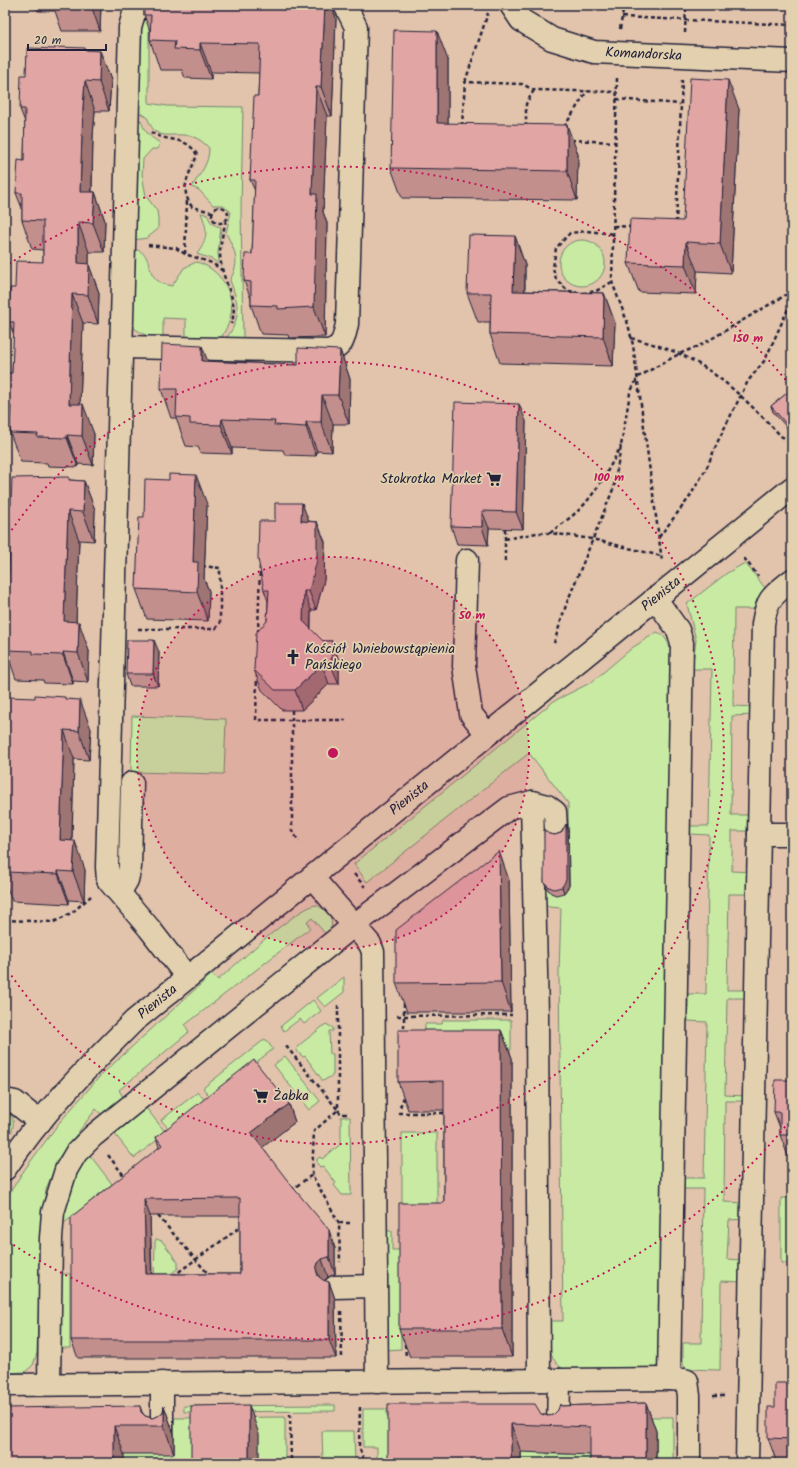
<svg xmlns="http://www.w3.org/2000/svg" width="797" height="1468" font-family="Kalam,sans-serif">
  <rect width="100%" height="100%" fill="#e2c3ab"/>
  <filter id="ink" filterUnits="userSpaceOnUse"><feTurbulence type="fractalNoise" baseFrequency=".025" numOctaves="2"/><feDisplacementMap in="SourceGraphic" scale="8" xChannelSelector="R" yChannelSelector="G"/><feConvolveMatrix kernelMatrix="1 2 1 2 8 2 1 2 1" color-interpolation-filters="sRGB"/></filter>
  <g filter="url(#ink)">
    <!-- green -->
    <path fill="#c8eaa3" stroke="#75866f" d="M 149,15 L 149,103 L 167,106 L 243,107 L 241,209 L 243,341 L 225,340 C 242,318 239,305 230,280 C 241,261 235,251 226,233 L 231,212 L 223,205 L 213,205 L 199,190 L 192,187 C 200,173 209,165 209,148 C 188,124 166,143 154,130 C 150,126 149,120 146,116 L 136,111 L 138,35 L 143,22 Z
      M 137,117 C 142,120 142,125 145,130 C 149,136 154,139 160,143 L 158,149 L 152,149 L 143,159 L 142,175 L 146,196 L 157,211 L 158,218 L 158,229 L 147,238 L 133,240 Z
      M 201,213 L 208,215 C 209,222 214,226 221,227 L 218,253 L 219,264 L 212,259 L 197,254 C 208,240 208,229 201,213 Z
      M559 263a23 23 0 1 1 46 0a23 23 0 1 1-46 0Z
      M 134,249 C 159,255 139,281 172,286 L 184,268 L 196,262 C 219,267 237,295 230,318 C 229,325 224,332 221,338 L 186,339 L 186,319 L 163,318 L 163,338 L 151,338 L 135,329 L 131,319 Z
      M 745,563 L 766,589 L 756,609 L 734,609 L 733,706 L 754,707 L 754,715 L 732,716 L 731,815 L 752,815 L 751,831 L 732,831 L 732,871 L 750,872 L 750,894 L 729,894 L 727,990 L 748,990 L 748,998 L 727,998 L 725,1095 L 746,1096 L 745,1101 L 725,1101 L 724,1202 L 745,1203 L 744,1219 L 729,1220 L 727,1259 L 743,1260 L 742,1282 L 721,1281 L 720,1370 L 687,1369 L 683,1365 L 683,1343 L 701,1343 L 703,1189 L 684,1189 L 684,1178 L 704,1178 L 707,1022 L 688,1021 L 688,994 L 706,994 L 709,835 L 690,834 L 690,826 L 709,826 L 712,669 L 692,669 L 696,640 L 687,604 L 727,573 Z
      M 657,632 C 671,638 671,654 674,668 L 659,1364 L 653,1369 L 565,1370 C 546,1359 550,1341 549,1321 L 563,1321 L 559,972 L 561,908 L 549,907 L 544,901 L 545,886 L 551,893 L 569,886 L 568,803 L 529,753 L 367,882 L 354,864 L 554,701 L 592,682 L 632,648 Z
      M 132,716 L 226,719 L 224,774 L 131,772 Z
      M 316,905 C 332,912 335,921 328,937 L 312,918 L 307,922 L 310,928 L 185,1025 L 189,1032 L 119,1090 L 124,1099 L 103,1116 L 96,1109 L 60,1156 L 46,1189 L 41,1236 L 37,1353 L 33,1365 L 25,1372 L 5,1373 L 5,1200 L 25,1169 L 59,1123 L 101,1075 L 212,974 L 218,980 C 237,964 296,908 316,905 Z
      M 344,977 L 344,992 L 325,1007 L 317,998 Z
      M 313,1000 L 321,1011 L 304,1024 L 300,1019 L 284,1031 L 281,1026 Z
      M 443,1020 L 511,1020 L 511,1050 L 490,1050 L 425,1041 L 425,1024 L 442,1024 Z
      M 326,1024 L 333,1028 L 333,1031 L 329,1031 L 330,1054 L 333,1054 L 333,1075 L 323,1081 L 305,1056 L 303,1057 L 297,1051 L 298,1046 Z
      M 265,1039 L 273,1049 L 211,1098 L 203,1088 Z
      M 285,1056 L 320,1101 L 309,1110 L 274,1065 Z
      M 198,1092 L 206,1102 L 170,1130 L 161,1120 Z
      M 146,1108 L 166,1133 L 134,1158 L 114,1133 Z
      M 11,1114 C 16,1126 12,1132 5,1142 L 5,1122 Z
      M 341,1117 L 350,1117 L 351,1195 L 342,1195 L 334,1185 L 336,1183 L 323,1166 L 320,1167 L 317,1163 L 317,1159 L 320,1157 L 322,1159 L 341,1144 L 339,1142 L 341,1140 Z
      M 402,1133 L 437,1133 L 437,1209 L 402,1209 Z
      M 89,1154 L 112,1184 L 63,1224 L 65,1204 L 75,1172 Z
      M 781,1198 L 792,1198 L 792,1263 L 781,1263 Z
      M 386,1231 L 392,1231 L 392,1250 L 400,1250 L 401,1349 L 386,1350 Z
      M 156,1239 L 162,1241 L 178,1262 L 178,1268 L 160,1283 L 154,1283 L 155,1242 Z
      M 60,1274 L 70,1274 L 70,1348 L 57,1348 Z
      M 335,1405 L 335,1411 L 184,1412 L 184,1406 Z
      M 363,1409 L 387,1409 L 387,1417 L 475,1417 L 398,1463 L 377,1463 L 377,1447 L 363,1447 Z
      M 285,1417 L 285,1463 L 259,1463 L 259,1434 L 202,1463 L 124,1463 L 124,1435 L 174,1454 L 174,1418 Z
      M 587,1417 L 673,1417 L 673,1463 L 656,1463 L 656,1433 L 601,1433 L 600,1463 L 521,1463 L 521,1433 L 547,1424 L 547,1454 L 571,1454 L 571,1424 Z
      M 322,1431 L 354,1431 L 355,1463 L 300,1463 L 323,1462 Z"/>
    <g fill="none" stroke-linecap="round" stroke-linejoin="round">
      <!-- minor casing -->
      <g stroke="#22223b" stroke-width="25">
        <g id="minor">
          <path d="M 141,5 L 135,10 L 130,27 L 107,867 L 108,880 L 149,928 L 187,977"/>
          <path id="s1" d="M 511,5 L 521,20 L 552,39 L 594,52 L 792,61"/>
          <path d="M 122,347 L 329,351 C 343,347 344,338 347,324 L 356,27 L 345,5"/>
          <path d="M 467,560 L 464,666 L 471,714 L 487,734"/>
          <path d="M 655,598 L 678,630 L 682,643 L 669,1379 L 684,1380 L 687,1381 L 689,1396 L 689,1463"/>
          <path d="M 532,802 L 547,806 L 555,812 L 556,829"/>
          <path d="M 759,834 L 792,834"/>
          <path d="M 312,877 L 370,944 L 373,952 L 377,1382"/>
          <path d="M 120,892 L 127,880 L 130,867 L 132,783"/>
          <path d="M 5,1100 L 15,1102 L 40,1122"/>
          <path id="s2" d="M 5,1169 C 41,1114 88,1067 134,1021 L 792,488"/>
          <path d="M 335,1287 L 375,1286"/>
          <path d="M 162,1383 L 162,1433"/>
          <path d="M 49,1384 L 51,1238 L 53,1212 L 66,1170 L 76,1153 L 93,1136 L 353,926 L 509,808 L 532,802 L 537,1014 L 539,1380"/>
          <path d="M 5,1385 L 669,1379"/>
          <path d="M 558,1432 L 559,1380"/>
          <path d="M 747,1463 L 763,624 C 767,598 772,596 792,580"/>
        </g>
      </g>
      <!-- path -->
      <path stroke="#22223b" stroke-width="2.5" stroke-dasharray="4 3" stroke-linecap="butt" d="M 622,17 L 792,25
        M 620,29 L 624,5
        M 685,33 L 686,5
        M 617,78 L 612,282 L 628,324 L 633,345 L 662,561
        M 465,82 L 488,13
        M 616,99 L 680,104
        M 462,126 L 465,82 L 522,84 L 534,90 L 617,92
        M 527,127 L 526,125 L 526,104 L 534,90
        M 564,127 L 587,91
        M 151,132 C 166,143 187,135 197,155 C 190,175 178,187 192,207 L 212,212
        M 571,140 L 615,142
        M212 215a8 8 0 1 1 16 0a8 8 0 1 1-16 0Z
        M 226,220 C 223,234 218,249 221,263 C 224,285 240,302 231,324
        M 676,223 L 682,80
        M 614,226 L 634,227
        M 148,245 L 176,248 L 185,254 L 212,263 L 223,271
        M 185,254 L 187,200
        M 612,282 L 596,291 L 584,293 L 568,291 L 556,279 L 553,268 L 556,248 L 570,233 L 587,231 L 614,234
        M 631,338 C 646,342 661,346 675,352 C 717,369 751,405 782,437 L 792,438
        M 550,533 C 563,523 578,513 588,500 C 601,484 611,465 621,446
        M 659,537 L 689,498 L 707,467 L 718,441 L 748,381 L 765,360 L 792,300
        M 505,539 L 537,533 L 550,533 L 592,539 L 661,556
        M 744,558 L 758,576
        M 505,561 L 505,529
        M 138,629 L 215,629 L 220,623 L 220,568 L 201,566
        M 258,633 L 260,566
        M 554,643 L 566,605 L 614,487 L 630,393 L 638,377 L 679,354 L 701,345 L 789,293 L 792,288
        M 257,674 L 256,720 L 346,720
        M 292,710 L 292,831 L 299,841
        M 354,874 L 365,887
        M 5,920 L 54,922 L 73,912 L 91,896
        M 404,1003 L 404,1032
        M 338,1005 L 338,1110 L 341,1114 L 350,1114
        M 397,1016 L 512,1015
        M 286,1046 L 338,1110 L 314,1131 L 312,1175 L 339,1223 L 340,1262
        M 400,1107 L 404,1097
        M 398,1113 L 445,1113
        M 108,1155 L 125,1177
        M 291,1190 L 312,1175
        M 158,1216 L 210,1276
        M 339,1223 L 351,1223
        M 173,1276 L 242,1226
        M 341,1311 L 342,1358
        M 405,1344 L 406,1357
        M 713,1396 L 724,1396
        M 360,1407 L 359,1447 L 365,1463
        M 290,1414 L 291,1463"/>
      <!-- minor -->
      <use href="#minor" stroke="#e2d0ae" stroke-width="22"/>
    </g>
    <!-- wall -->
    <path fill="#c28f8d" stroke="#22223b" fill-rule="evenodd" d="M 35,5 L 101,5 L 100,31 L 62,31 L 55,11 L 38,11 Z
      M 144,5 L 331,5 L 336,18 L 332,116 L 327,116 L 323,212 L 327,223 L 325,337 L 289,338 L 288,335 L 261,334 L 251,305 L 251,299 L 244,281 L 252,254 L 255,191 L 250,180 L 258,96 L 259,73 L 211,72 L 211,79 L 185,78 L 182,70 L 160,70 L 150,40 L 150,31 L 144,15 Z
      M 390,5 L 441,5 L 441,6 Z
      M 86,50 L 100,51 L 111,80 L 109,111 L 95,111 L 93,136 L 92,192 L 95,192 L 105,221 L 104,252 L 89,252 L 89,265 L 99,293 L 98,324 L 83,323 L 80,404 L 94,434 L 93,465 L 78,464 L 78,467 L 48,466 L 47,463 L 21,462 L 10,433 L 11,421 L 5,406 L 12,373 L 14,335 L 9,322 L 15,288 L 43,262 L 43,250 L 32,249 L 22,220 L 22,208 L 16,193 L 24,161 L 25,122 L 20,109 L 26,75 Z
      M 448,60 L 448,124 L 578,154 L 577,200 L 402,198 L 391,168 Z
      M 739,109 L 731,273 L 697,271 L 696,294 L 639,292 L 628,263 L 683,221 Z
      M 515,236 L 525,265 L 525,291 L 604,293 L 615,323 L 613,366 L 500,363 L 490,334 L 490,322 L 478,322 L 467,293 Z
      M 340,350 L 350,379 L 349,424 L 333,424 L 332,452 L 317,451 L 316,456 L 285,455 L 283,450 L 232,448 L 232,454 L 201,453 L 198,447 L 186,446 L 176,418 L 171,418 L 161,389 L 208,361 L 298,365 Z
      M 792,389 L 792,429 L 790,431 L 773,412 L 771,406 Z
      M 526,421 L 523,529 L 489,528 L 488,545 L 457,544 L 451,526 Z
      M 70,480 L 84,481 L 95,510 L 94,541 L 79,540 L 76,622 L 89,651 L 88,682 L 73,681 L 73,684 L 44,683 L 43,680 L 16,679 L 6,650 L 6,637 L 5,634 L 5,590 L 8,590 L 9,552 L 5,541 L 5,520 L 11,505 Z
      M 302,503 L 308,521 L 317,522 L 325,542 L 324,580 L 316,610 L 311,610 L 311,629 L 323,641 L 332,641 L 339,661 L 339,684 L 329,684 L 302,710 L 282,710 L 262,690 L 254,670 L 267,621 L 268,601 L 264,590 L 275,521 Z
      M 207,504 L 204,579 L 209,591 L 208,621 L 147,619 L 136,589 L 144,517 Z
      M 159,652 L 158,686 L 130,686 L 126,674 Z
      M 66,699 L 91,729 L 89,760 L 74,759 L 72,841 L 85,870 L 84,901 L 69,900 L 69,904 L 12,901 L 5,882 L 5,724 L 6,724 Z
      M 568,830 L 569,886 L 564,893 L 556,895 L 551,893 L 547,888 L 544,882 L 549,834 L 555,835 Z
      M 509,880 L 511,1012 L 407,1012 L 396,983 Z
      M 501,1030 L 512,1058 L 512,1357 L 410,1357 L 399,1329 L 444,1203 L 444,1110 L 408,1110 L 398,1082 Z
      M 792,1080 L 792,1164 L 791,1164 L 780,1135 L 780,1128 L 774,1112 Z
      M 289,1104 L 295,1122 L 262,1147 L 335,1248 L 335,1274 L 328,1277 L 324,1281 L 329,1282 L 335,1299 L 336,1358 L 78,1358 L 71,1340 L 159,1147 L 156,1137 ZM 150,1216 L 240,1216 L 240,1274 L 152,1274 Z
      M 792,1383 L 792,1463 L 777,1463 L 768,1438 L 775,1407 Z
      M 646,1403 L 656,1431 L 656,1463 L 590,1463 L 590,1455 L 521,1452 L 521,1463 L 389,1463 L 388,1461 L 541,1414 L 548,1416 L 553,1415 L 558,1410 L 561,1406 Z
      M 140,1406 L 142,1412 L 145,1416 L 152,1418 L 158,1416 L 163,1412 L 164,1406 L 174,1434 L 174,1454 L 124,1454 L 5,1463 Z"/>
    <!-- shaded-wall -->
    <path fill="#9e7473" stroke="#22223b" d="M 91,5 L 101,5 L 100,31 Z
      M 325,5 L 331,5 L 336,18 L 332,116 L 321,87 Z
      M 437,31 L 448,60 L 448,153 L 437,123 Z
      M 200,43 L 211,72 L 211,79 L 200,50 Z
      M 100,51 L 111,80 L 109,111 L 99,82 Z
      M 728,80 L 739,109 L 731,273 L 720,244 Z
      M 85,81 L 95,111 L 93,136 L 91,221 L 80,192 L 83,107 Z
      M 316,87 L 327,116 L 323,212 L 327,223 L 325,337 L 314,307 L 312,194 Z
      M 567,125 L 578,154 L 577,200 L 567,171 Z
      M 95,192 L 105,221 L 104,252 L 93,223 Z
      M 78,222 L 89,252 L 89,265 L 99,293 L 98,324 L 88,295 L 78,263 Z
      M 515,236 L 525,265 L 524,320 L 513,291 Z
      M 686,242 L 697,271 L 696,294 L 685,265 Z
      M 604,293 L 615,323 L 613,366 L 603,337 Z
      M 72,294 L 83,323 L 79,433 L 69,404 Z
      M 202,346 L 213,375 L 202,361 Z
      M 340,350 L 350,379 L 349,424 L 338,395 Z
      M 322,395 L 333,424 L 332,452 L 321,422 Z
      M 83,404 L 94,434 L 93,465 L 82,436 Z
      M 519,404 L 526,421 L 523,529 L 516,512 Z
      M 222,419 L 232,448 L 232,454 L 221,425 Z
      M 792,421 L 792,429 L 790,431 L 787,425 Z
      M 306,422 L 317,451 L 316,456 L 306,427 Z
      M 67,435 L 78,464 L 78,467 L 67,438 Z
      M 196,475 L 207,504 L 204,579 L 209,591 L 208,621 L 197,592 L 193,562 Z
      M 84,481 L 95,510 L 94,541 L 83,512 Z
      M 302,503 L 309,522 L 301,521 Z
      M 68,511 L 79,540 L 75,650 L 64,621 Z
      M 482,511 L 489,528 L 488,545 L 482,527 Z
      M 317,522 L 325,542 L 324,580 L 316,610 L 309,591 Z
      M 304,591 L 311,610 L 310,641 L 303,621 Z
      M 79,622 L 89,651 L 88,682 L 78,653 Z
      M 154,640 L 159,652 L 158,686 L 153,674 Z
      M 332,641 L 339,661 L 339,684 L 331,665 Z
      M 63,652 L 73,681 L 73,684 L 63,655 Z
      M 322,664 L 329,684 L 302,710 L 295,690 Z
      M 80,700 L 91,729 L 89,760 L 79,731 Z
      M 64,730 L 74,759 L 71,870 L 60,840 Z
      M 566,824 L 568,830 L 569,886 L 564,893 L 562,887 Z
      M 75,841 L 85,870 L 84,901 L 73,872 Z
      M 499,851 L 509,880 L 511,1012 L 501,982 Z
      M 58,871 L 69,900 L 69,904 L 58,874 Z
      M 501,1030 L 512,1058 L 512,1357 L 502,1329 Z
      M 289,1104 L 295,1122 L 258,1151 L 251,1133 Z
      M 144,1199 L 150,1216 L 152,1292 L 146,1274 Z
      M 329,1230 L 335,1248 L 335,1274 L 329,1257 Z
      M 322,1259 L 328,1277 L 324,1281 L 323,1287 L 316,1269 L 318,1263 Z
      M 329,1282 L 335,1299 L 336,1358 L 329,1340 Z
      M 646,1403 L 656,1431 L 656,1463 L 646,1463 Z
      M 249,1405 L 259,1434 L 259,1463 L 249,1463 Z
      M 164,1406 L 174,1434 L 174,1454 L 164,1426 Z
      M 511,1424 L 521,1452 L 521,1463 L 512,1463 L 511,1460 Z
      M 114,1426 L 124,1454 L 124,1463 L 114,1463 Z"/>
    <!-- building -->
    <path fill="#e1a6a4" stroke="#22223b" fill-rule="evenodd" d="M 144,5 L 325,5 L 321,87 L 316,87 L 312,194 L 317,194 L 314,307 L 278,309 L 278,306 L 251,305 L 251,282 L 244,281 L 245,254 L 252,254 L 255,180 L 250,180 L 254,96 L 258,96 L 260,44 L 200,43 L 200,50 L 174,49 L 175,41 L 150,40 L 151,15 L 144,15 Z
      M 394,30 L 437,31 L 437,123 L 567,125 L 567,171 L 391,168 Z
      M 55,47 L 85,48 L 85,50 L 100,51 L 99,82 L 85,81 L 83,107 L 80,192 L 95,192 L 93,223 L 78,222 L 78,263 L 89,264 L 88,295 L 72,294 L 69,404 L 83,404 L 82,436 L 67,435 L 67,438 L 37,437 L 38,434 L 10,433 L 11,406 L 5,406 L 6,373 L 12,373 L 14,322 L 9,322 L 10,288 L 15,288 L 16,261 L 43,262 L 43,221 L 22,220 L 22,193 L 16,193 L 18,160 L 24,161 L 25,109 L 20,109 L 21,75 L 26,75 L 27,48 L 55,49 Z
      M 690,78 L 728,80 L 720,244 L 686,242 L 685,265 L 628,263 L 630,219 L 683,221 Z
      M 469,235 L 515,236 L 513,291 L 604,293 L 603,337 L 490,334 L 491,293 L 467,293 Z
      M 162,344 L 202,346 L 202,361 L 298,365 L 298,348 L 340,350 L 338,395 L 322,395 L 321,422 L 306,422 L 306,427 L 274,425 L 275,421 L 222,419 L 221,425 L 190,424 L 190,418 L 176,417 L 177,389 L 161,389 Z
      M 792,389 L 792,421 L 787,425 L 771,406 Z
      M 455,402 L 519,404 L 516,512 L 482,511 L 482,527 L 451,526 Z
      M 169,474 L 196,475 L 193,562 L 198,562 L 197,592 L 136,589 L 139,517 L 144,517 L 145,479 L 169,480 Z
      M 69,477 L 69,480 L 84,481 L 83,512 L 68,511 L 64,621 L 79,622 L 78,653 L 63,652 L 63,655 L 33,654 L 33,651 L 6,650 L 7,623 L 5,623 L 5,590 L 8,590 L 10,539 L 5,539 L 5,520 L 6,505 L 11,505 L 12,478 Z
      M 275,503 L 302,503 L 301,521 L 317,522 L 317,560 L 309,591 L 304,591 L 303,621 L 323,641 L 332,641 L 331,665 L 322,664 L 295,690 L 275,690 L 254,670 L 256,633 L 267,621 L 269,590 L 264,590 L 258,559 L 259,521 L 275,521 Z
      M 127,640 L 154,640 L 153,674 L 126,674 Z
      M 35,695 L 65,697 L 65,699 L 80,700 L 79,731 L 64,730 L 60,840 L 75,841 L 73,872 L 58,871 L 58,874 L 5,872 L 5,724 L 6,724 L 7,697 L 35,698 Z
      M 566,824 L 566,880 L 562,887 L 554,889 L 549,887 L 544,882 L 544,830 L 549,834 L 555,835 L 561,833 Z
      M 499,851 L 501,982 L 396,983 L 396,930 Z
      M 792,967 L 792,1015 L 791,1015 Z
      M 398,1030 L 501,1030 L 502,1329 L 399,1329 L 399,1203 L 444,1203 L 444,1081 L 398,1082 Z
      M 254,1060 L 289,1104 L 251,1133 L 291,1185 L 329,1230 L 329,1257 L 322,1259 L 318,1263 L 316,1269 L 318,1276 L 323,1280 L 329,1282 L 329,1340 L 71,1340 L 71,1217 L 162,1145 L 156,1137 ZM 240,1198 L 240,1274 L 146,1274 L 144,1199 Z
      M 775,1080 L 792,1080 L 792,1135 L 780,1135 L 780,1112 L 774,1112 Z
      M 775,1383 L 792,1383 L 792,1439 L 768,1438 L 768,1407 L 775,1407 Z
      M 646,1403 L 646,1463 L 590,1463 L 590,1427 L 511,1424 L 511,1460 L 388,1461 L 388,1404 L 535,1404 L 541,1414 L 548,1416 L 553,1415 L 558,1410 L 560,1404 L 561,1406 Z
      M 249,1405 L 249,1463 L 191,1463 L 191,1406 Z
      M 140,1406 L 141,1412 L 145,1416 L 152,1418 L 158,1416 L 163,1412 L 164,1406 L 164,1426 L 114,1426 L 114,1463 L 5,1463 L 5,1408 Z"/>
  </g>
  <!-- distance rings -->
  <circle cx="333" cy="753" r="196" fill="#c2185b" fill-opacity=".12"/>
  <g fill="none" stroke="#c2185b" stroke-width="2" stroke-dasharray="2 4">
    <circle cx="333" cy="753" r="196"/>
    <path d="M5 540A391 391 0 1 1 5 966"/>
    <path d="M789 1122A587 587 0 0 1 9 1242M9 264A587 587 0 0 1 789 384"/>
  </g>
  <!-- icons -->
  <defs>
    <g id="supermarket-bare" transform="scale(1.2)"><path d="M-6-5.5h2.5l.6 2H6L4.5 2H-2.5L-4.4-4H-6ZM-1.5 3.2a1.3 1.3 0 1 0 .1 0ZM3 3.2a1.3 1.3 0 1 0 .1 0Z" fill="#22223b" stroke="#e2d0ae" stroke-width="2.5" paint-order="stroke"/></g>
    <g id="church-bare" transform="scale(1.2)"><path d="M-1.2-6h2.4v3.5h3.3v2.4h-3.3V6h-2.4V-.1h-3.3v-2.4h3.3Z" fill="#22223b" stroke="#e2d0ae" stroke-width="2.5" paint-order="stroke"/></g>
  </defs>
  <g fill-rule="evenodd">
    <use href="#supermarket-bare" x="494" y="479"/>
    <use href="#church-bare" x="293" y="657"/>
    <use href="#supermarket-bare" x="261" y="1096"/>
  </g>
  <g text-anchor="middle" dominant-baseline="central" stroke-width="3.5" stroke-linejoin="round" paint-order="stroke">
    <!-- street labels -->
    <g font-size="14" fill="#22223b" stroke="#e2d0ae">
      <text stroke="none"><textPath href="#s1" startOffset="148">Komandorska</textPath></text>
      <text stroke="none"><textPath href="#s2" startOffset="875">Pienista</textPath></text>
      <text stroke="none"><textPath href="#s2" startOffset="551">Pienista</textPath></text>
      <text stroke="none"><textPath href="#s2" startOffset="227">Pienista</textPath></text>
    </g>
    <!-- poi labels -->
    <g font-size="14" fill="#22223b" stroke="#e2d0ae" text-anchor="start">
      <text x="482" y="479" text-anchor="end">Stokrotka Market</text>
      <text x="305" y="649">Kościół Wniebowstąpienia<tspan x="305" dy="16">Pańskiego</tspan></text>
      <text x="273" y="1096">Żabka</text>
    </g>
  </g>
  <circle cx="333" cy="753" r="6" fill="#c2185b" stroke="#e2d0ae" stroke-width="2"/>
  <g font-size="12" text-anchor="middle" font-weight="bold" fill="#c2185b" stroke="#e2d0ae" stroke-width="3.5" stroke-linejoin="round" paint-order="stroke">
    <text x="748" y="342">150 m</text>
    <text x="609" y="481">100 m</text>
    <text x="472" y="619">50 m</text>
  </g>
  <!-- margin -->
  <rect width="797" height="1468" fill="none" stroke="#e2d0ae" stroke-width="20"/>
  <rect x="10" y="10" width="777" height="1448" fill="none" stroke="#22223b" stroke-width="1.5" filter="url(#ink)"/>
  <!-- scale -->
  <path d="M28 44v6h78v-6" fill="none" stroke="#22223b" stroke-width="2"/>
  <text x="34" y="44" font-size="12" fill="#22223b" stroke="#e2d0ae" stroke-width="3" paint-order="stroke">20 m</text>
</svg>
